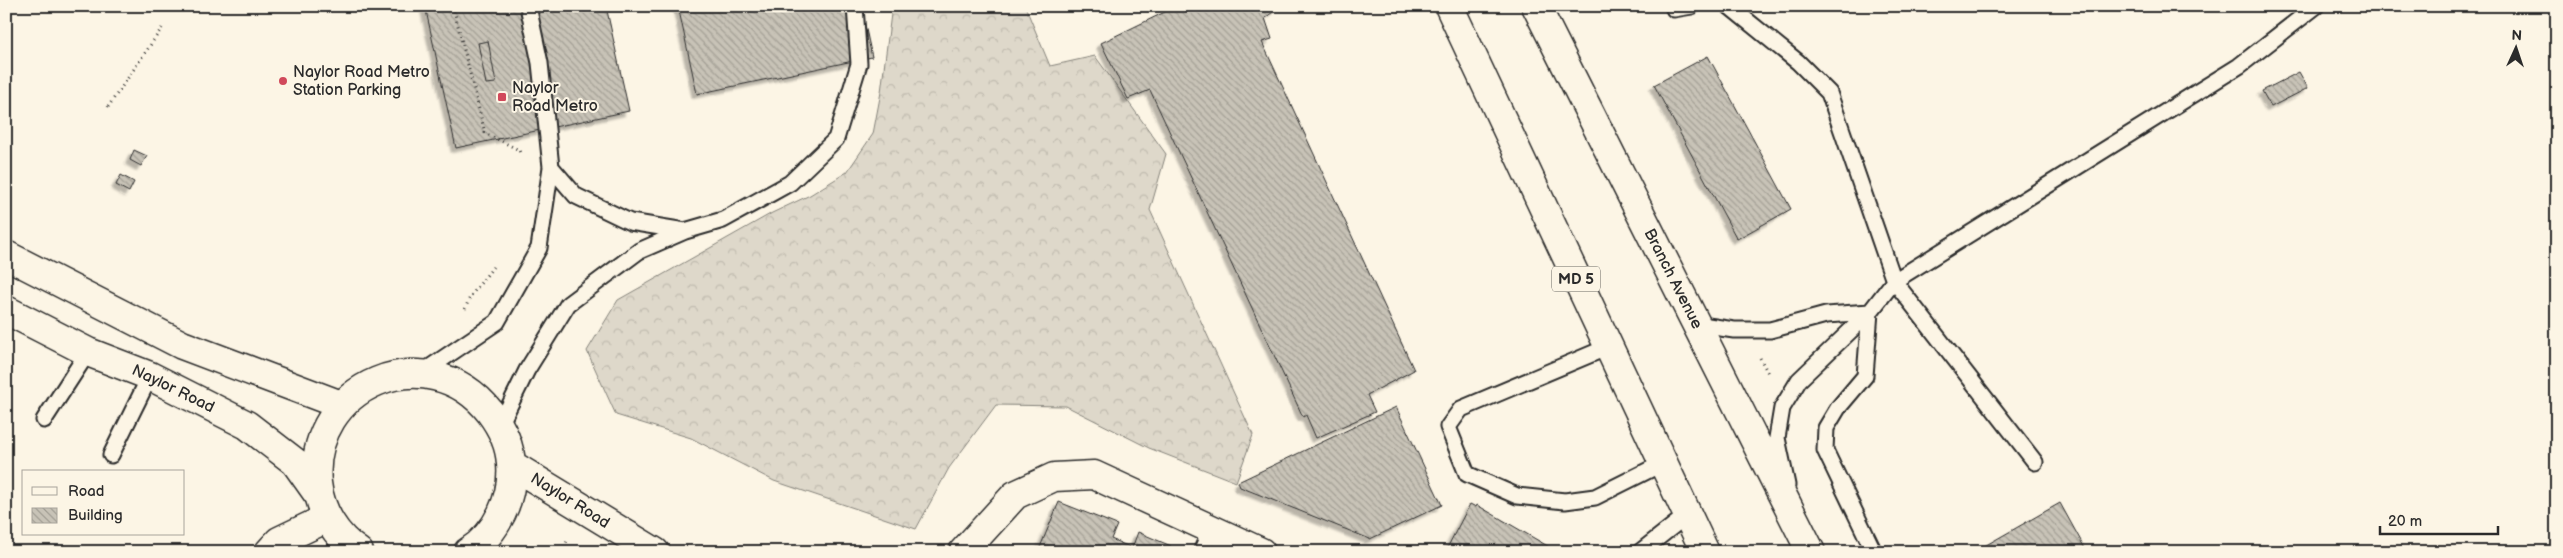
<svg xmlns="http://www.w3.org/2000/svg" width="2563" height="558" font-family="'Balsamiq Sans',sans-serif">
  <defs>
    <pattern id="forest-crowns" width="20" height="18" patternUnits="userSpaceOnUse" patternTransform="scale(1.25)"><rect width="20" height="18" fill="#ded8ca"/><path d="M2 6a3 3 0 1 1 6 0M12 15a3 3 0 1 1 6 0" fill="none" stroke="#bfbaae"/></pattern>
    <pattern id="building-back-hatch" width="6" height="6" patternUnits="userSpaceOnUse" patternTransform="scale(1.25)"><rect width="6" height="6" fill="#c8c3b7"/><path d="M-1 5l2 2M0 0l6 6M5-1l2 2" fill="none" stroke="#a39f95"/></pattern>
    <filter id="shadow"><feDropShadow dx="-4.5" dy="4.5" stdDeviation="1" flood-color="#0004"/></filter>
  </defs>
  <rect width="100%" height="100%" fill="#fcf5e5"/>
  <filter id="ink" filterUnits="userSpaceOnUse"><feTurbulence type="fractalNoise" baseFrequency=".02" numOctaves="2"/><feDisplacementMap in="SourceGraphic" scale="10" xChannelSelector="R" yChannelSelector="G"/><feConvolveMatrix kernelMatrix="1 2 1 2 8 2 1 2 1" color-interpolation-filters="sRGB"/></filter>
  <g filter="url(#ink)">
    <!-- forest -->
    <path fill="url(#forest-crowns)" stroke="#84827a" d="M 892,6 L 1025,6 L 1050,66 L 1095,56 L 1166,154 L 1150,210 L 1253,435 L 1236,482 L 1149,448 L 1066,406 L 996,405 L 949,468 L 916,529 L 774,481 L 691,438 L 616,415 L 587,351 L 618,300 L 772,213 L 810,195 L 847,172 L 873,134 L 881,92 Z"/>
    <!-- building -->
    <path fill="url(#building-back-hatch)" stroke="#2b2b2b" filter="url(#shadow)" d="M 425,6 L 606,6 L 629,111 L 456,148 Z
      M 678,6 L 861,6 L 872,57 L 697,94 Z
      M 1167,6 L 1277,6 L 1277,9 L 1265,18 L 1272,39 L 1262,42 L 1414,370 L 1367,395 L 1375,412 L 1316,438 L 1306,415 L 1303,417 L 1150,90 L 1128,99 L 1101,43 L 1169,10 Z
      M 488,41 L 496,83 L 486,84 L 478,43 Z
      M 1708,56 L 1791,209 L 1737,239 L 1654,85 Z
      M 2299,72 L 2308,88 L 2271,107 L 2262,91 Z
      M 134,150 L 147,156 L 141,166 L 130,160 Z
      M 121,175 L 134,182 L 129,192 L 116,185 Z
      M 1396,407 L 1442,505 L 1370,539 L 1240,487 L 1238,482 Z
      M 1059,502 L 1117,525 L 1111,539 L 1132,548 L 1138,532 L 1171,546 L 1168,552 L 1038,552 Z
      M 2060,503 L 2087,552 L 1974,552 Z
      M 1470,504 L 1476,507 L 1477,505 L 1551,548 L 1549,552 L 1445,552 Z"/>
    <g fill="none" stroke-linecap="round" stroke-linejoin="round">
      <!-- lane casing -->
      <g stroke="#2b2b2b" stroke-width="19">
        <path id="lane" d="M 1673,6 L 1674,9 L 1692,6
          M 1729,6 L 1798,62 L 1829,93 L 1894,281 L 2035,462
          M 551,167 L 576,196 L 630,222 L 685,231
          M 1870,312 L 1865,376 L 1838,408 L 1826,428 L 1825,450 L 1874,552
          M 1695,324 L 1734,330 L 1770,330 L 1826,315 L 1870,312
          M 1608,347 L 1461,409 L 1448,427 L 1467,474 L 1517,496 L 1565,501 L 1595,497 L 1663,463
          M 420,374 L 497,322 L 539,248 L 551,167 L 540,63 L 528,6
          M 44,420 L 88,352
          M 500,425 L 527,370 L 568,304 L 639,251 L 685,231 L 723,220 L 790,183 L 836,139 L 859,64 L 855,6
          M 111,455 L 150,376
          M 1787,485 L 1777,438 L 1782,408 L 1799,380 L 1870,312 L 1894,281 L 2239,66 L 2316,6
          M 1201,552 L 1211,529
          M 1640,552 L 1687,515"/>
      </g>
      <!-- street casing -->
      <g stroke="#2b2b2b" stroke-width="31">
        <path id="street" d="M 269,552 L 279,541 L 327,518
          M 963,552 L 1015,495 L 1054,477 L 1094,475 L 1261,552"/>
      </g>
      <!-- secondary casing -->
      <g stroke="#2b2b2b" stroke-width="31">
        <path id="secondary" d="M 6,255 L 182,345 L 341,405
          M 6,310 L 88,352 L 150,376 L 247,425 L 295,462 L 317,493
          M 512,465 L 655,552
          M 359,552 C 336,537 320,511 317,483 C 308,385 428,334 490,412 C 502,428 510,444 511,464 C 514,497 497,534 468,552"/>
      </g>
      <!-- highway casing -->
      <g stroke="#2b2b2b" stroke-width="31">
        <path id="highway" d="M 1449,6 L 1705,552
          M 1536,6 L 1811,552"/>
      </g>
      <!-- path -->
      <path stroke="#2b2b2b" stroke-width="3" stroke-dasharray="1 4" stroke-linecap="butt" d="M 453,6 L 485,133 L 519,150 L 520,153
        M 108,107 L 162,28
        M 465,309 L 470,297 L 493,267
        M 1760,358 L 1769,375
        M 563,552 L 568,538"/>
      <!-- lane -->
      <use href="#lane" stroke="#fcf5e5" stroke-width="15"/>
      <!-- street -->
      <use href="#street" stroke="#fcf5e5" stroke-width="28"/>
      <!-- secondary -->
      <use href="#secondary" stroke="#fcf5e5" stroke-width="28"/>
      <!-- highway -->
      <use href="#highway" stroke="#fcf5e5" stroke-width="28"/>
    </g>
  </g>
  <!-- markers -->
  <g fill="#d1495b" stroke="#fcf5e5" stroke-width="2">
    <circle cx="283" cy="81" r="5"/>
    <rect x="497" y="92" width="10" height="10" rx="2.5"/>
  </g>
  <g text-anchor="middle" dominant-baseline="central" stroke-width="4" stroke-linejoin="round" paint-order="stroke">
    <!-- shield labels -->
    <rect fill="#fcf5e5" stroke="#6a6863" stroke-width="1" x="1552" y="266.5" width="48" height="25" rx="4"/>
    <g font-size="15" font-weight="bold" fill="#2b2b2b">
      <text x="1576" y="279">MD 5</text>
    </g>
    <!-- poi labels -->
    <g font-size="16" fill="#2b2b2b" stroke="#fcf5e5" text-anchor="start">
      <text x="293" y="72">Naylor Road Metro<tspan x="293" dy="18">Station Parking</tspan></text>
      <text x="512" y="88">Naylor<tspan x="512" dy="18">Road Metro</tspan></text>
    </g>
    <!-- street labels -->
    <g font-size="16" fill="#2b2b2b" stroke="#fcf5e5">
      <text transform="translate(1673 279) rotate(63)">Branch Avenue</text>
      <text transform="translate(173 389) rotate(26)">Naylor Road</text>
      <text transform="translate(570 501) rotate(32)">Naylor Road</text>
    </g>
  </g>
  <!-- margin -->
  <rect width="2563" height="558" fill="none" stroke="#fcf5e5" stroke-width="25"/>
  <rect x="12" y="12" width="2538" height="533" fill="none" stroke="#2b2b2b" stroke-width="2" filter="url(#ink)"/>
  <!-- legend -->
  <rect x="22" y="470" width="162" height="65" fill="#fcf5e5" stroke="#a8a49b"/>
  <rect x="32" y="487" width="25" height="8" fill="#fcf5e5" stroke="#a8a49b"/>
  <text x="68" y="496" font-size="15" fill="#2b2b2b">Road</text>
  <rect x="32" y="508" width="25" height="15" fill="url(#building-back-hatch)" stroke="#a8a49b"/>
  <text x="68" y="520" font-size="15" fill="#2b2b2b">Building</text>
  <!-- north arrow -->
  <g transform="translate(2516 48) rotate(3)" stroke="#fcf5e5" stroke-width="4" paint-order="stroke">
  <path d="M0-4L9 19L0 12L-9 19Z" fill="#2b2b2b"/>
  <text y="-8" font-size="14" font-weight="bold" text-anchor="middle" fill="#2b2b2b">N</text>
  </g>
  <!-- scale -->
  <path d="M2380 526v8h118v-8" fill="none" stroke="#2b2b2b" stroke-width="2.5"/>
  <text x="2388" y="526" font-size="15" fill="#2b2b2b" stroke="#fcf5e5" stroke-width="4" paint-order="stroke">20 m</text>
</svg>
